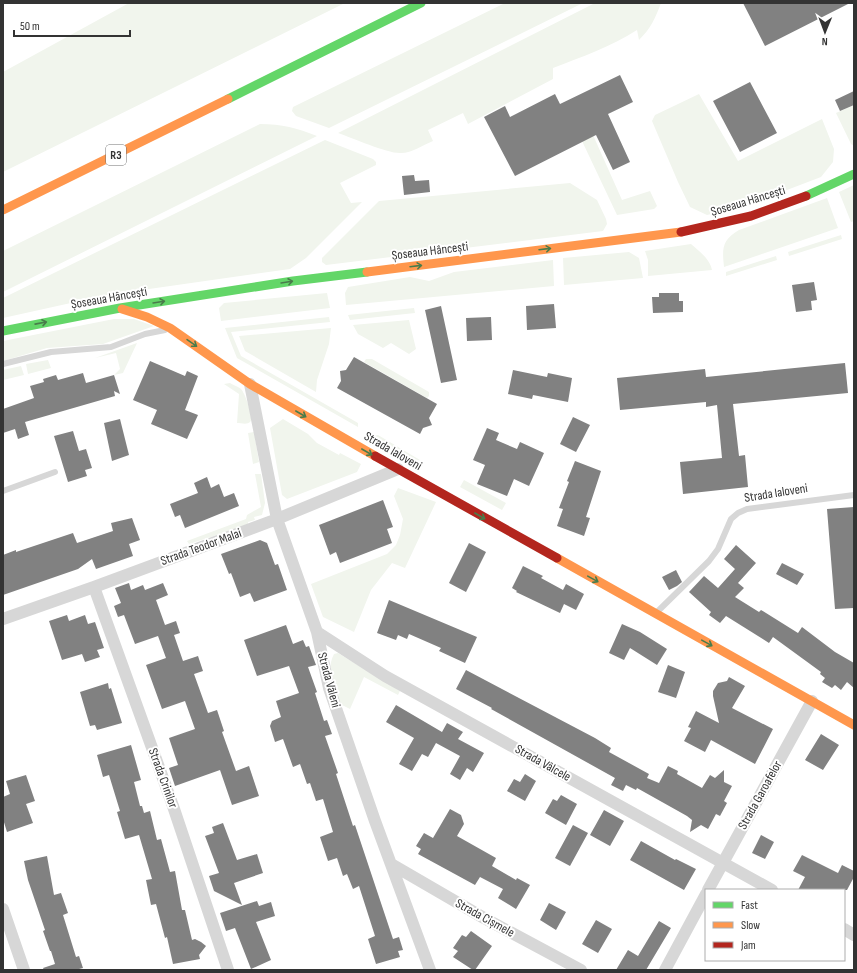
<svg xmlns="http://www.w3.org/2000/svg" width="857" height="973" font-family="'Sofia Sans Condensed',sans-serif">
  <rect width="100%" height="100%" fill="#fff"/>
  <!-- green -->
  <path fill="#f1f5ed" d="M 129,3 L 345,3 L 3,172 L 3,72 Z
    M 505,3 L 583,3 L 329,128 L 296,116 L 292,111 L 293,107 Z
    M 595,3 L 661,3 C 655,19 651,28 639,40 L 637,30 C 611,47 581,57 553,68 L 553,79 L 468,124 L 463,113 L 428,130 L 433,141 C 423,145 412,153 401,153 C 388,154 353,138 338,133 Z
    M 699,94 L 738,161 L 822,119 L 834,149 L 833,162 L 821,177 L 742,207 L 707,215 L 690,207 L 678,182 L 652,121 L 655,115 Z
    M 854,105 L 854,146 L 851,144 L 836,113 Z
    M 260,124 C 282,124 297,128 317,136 L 3,292 L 3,251 Z
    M 593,135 L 622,200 L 650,191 L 657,206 L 654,209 L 617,215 L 582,141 Z
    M 325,140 L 373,159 L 376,162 L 376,165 L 340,183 L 351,203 L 362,202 L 306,258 L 290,269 L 107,295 L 3,318 L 3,298 Z
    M 570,183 L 597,200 L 606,219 L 607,224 L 603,231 L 326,265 L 322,262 L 322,258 L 379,201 Z
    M 854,185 L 854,221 L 851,222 L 839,192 Z
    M 827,198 L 838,228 L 724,267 C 722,248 722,240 739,230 Z
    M 841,235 L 842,239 L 789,256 L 788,252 Z
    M 691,244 C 699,251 710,259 712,270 L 648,276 L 648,260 L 645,251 Z
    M 629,252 L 639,258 L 643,278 L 564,285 L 563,258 Z
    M 776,256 L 777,260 L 726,276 L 726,272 Z
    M 553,260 L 554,286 L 346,305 L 345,293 L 348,287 L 410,277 L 429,281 L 454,272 Z
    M 327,293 L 330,308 L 221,321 L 219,308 L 224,303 Z
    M 414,308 L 415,313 L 350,320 L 348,315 Z
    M 329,317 L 330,322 L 231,332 L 241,356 L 358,423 L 358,427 L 237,358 L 225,328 Z
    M 114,319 L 134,319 L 154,326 L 103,344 L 47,348 L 3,361 L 3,341 Z
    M 409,320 L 416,349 L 409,354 L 391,343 L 383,348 L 358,334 L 353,325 Z
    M 331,328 L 329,344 L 317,380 L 316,392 L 245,351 L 239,336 Z
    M 137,343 L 123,373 L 114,375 L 120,369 L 116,353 L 95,358 Z
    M 366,359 L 372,359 L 429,392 L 429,396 L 427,398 L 364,362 Z
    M 48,360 L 51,368 L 28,374 L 26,364 Z
    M 21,366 L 24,375 L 3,380 L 3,370 Z
    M 230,383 C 233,385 239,387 241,389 C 245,393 254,418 250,422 C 247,425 241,423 237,423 L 239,394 L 224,384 Z
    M 283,419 L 308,434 L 317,443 L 339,455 L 340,453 L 361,464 L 357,472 L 287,499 L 282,495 L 270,428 Z
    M 254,432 L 259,462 L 253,464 L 248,433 Z
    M 378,435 L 420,460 L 416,461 L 373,436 Z
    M 255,474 L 261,474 L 265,503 L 262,515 L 254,517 L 255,520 L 248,522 L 248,525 L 189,544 L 187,541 L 246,519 L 247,515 L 261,507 Z
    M 464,480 L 506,503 L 502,510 L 460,487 Z
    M 398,488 L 436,502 L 405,568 L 392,563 L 371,590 L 354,632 L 323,617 L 311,584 L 387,554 L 396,545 L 400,535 L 403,519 L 394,496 Z
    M 338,653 L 400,691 L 398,695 L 364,677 L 350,709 L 340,704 C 334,686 325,672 334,654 Z"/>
  <!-- building -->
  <path fill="#818181" d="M 743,3 L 850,3 L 765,46 Z
    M 620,75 L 633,102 L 608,114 L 630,162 L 613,170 L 596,135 L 515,176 L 484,117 L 505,106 L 510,117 L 555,94 L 560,104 Z
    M 750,82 L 777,133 L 740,152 L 713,101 Z
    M 854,91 L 854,105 L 840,111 L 835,100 Z
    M 414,175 L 415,181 L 429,180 L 430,192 L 404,195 L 402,176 Z
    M 814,282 L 817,300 L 811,301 L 812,310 L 796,312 L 792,285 Z
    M 659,293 L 679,293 L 679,301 L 683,301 L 683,312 L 653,313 L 652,297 L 659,297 Z
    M 554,304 L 556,328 L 527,330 L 526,306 Z
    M 441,306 L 457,380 L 441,383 L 425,310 Z
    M 491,317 L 492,340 L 467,341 L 466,318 Z
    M 354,357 L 437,404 L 429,418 L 432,425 L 423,428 L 420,434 L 337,388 L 341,381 L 340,371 L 346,370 Z
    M 150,361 L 185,376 L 187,371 L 198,376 L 185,410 L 198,415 L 187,439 L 151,424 L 157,410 L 133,400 Z
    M 845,363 L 848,393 L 733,404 L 739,456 L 745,455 L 748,487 L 683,494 L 680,462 L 722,458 L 717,405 L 706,407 L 706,402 L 620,410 L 617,378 L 705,369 L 706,377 Z
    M 513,370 L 547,377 L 548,373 L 572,378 L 568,402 L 533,395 L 532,399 L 508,394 Z
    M 83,373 L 86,383 L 114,375 L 120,394 L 114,391 L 115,396 L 25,422 L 29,435 L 18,439 L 15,429 L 3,433 L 3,409 L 34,398 L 30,386 L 44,382 L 43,379 L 56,375 L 58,380 Z
    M 573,417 L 590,425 L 576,452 L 560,444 Z
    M 120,419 L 129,455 L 112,461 L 104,423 Z
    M 487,428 L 499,433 L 496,440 L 517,449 L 520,442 L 544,453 L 529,486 L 514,479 L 507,496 L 477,484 L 485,465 L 473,460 Z
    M 73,431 L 79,451 L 86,449 L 92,468 L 85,470 L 87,476 L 68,482 L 54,436 Z
    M 575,461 L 601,471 L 586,517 L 590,518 L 584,536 L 557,526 L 563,509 L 559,508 L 569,482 L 567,481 Z
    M 207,477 L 211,488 L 219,484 L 224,497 L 234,493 L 239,506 L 185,528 L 180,515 L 175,517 L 170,504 L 198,493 L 194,483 Z
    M 383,500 L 393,527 L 387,529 L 392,543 L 340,563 L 336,552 L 330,555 L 319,525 Z
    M 854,507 L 854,608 L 835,609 L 827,509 Z
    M 132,518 L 140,540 L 129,544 L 133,556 L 96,569 L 92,559 L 78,569 L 3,595 L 3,555 L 16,550 L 16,552 L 73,533 L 77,543 L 113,531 L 111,523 Z
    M 260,540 L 267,543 L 275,565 L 278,564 L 287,590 L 254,602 L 250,593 L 240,597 L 231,573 L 229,574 L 221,554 Z
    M 469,543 L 486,552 L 466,592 L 449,583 Z
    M 736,545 L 756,563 L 738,583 L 744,588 L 735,597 L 759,612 L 761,610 L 798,633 L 802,627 L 835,652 L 854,663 L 854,688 L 847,682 L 841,690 L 835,685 L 832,688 L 822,682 L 825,678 L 820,674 L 821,672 L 773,637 L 769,643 L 726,616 L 720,623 L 709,615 L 711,612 L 689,592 L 704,576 L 718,588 L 735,569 L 724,559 Z
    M 782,563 L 804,574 L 797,585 L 776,574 Z
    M 523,566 L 543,576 L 541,578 L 563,590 L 566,584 L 584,594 L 576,610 L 564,604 L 560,613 L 516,592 L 517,591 L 512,588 Z
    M 676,570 L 682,582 L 677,586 L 669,590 L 662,577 Z
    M 129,583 L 131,590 L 143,585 L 145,590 L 163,583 L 168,595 L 156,600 L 165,625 L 176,621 L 180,633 L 174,635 L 183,661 L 198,656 L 203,671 L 194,674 L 208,713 L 217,710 L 224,731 L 222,732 L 236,771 L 249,766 L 259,796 L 232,805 L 220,770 L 175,786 L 169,768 L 178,765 L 169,738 L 195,729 L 185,701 L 162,709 L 146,665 L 166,658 L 158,636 L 135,644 L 124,615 L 118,617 L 114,606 L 121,603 L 115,588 Z
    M 389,600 L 477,637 L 465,663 L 439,651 L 441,648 L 409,634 L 407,639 L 398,635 L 396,640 L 377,633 Z
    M 67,615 L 69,621 L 85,615 L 88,624 L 95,622 L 104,648 L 97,650 L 100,657 L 85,662 L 82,654 L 62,660 L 49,621 Z
    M 622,624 L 640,632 L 667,649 L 657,665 L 630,648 L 624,660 L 609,653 Z
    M 286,625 L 293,644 L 303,640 L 306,647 L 309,646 L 316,665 L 308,667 L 317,692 L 315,693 L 324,721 L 327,720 L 332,734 L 325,736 L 338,773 L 336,774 L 353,826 L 355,825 L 393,939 L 399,937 L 403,950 L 398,951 L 400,957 L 376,964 L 368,939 L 375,936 L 359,886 L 353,889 L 347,874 L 343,876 L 337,858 L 328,861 L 320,837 L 333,832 L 323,799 L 316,801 L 310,783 L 307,784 L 300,764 L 293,767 L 283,739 L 275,742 L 270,726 L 272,721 L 281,717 L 276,701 L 299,693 L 289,666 L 257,676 L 244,640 Z
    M 668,665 L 685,672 L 676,698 L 658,692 Z
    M 466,670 L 595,738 L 611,748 L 609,752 L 649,774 L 647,778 L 659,783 L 668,766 L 678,771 L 677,774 L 702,788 L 710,775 L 715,778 L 724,770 L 724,782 L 732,786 L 724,801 L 727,803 L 720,816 L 716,814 L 708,829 L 701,825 L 690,832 L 692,820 L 687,816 L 637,788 L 636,790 L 626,785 L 623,791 L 611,785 L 615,778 L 491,709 L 492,708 L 456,689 Z
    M 729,677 L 745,686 L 732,708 L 773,729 L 755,764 L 711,740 L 705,752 L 684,741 L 691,728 L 688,727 L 696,711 L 719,723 L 713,696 L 713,691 L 718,683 L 727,681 Z
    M 108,683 L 109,689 L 111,688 L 122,723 L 97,730 L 95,725 L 90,726 L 80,692 Z
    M 396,705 L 442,732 L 447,723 L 463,732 L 458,739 L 484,753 L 473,772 L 467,768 L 460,780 L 450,774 L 460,756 L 436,743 L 428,757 L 422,754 L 412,771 L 399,764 L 414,738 L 386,722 Z
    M 821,734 L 839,745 L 823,770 L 805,760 Z
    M 131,745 L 141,780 L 134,782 L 140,806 L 142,806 L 144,813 L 150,811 L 157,840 L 161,839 L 170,872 L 175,871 L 182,910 L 185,910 L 192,940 L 195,939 L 201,942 L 206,946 L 199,955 L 200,959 L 173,964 L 167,937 L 165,938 L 156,904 L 151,905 L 146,880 L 152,879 L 139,835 L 125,839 L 117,812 L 120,811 L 109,775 L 103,777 L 97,755 Z
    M 525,774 L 536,781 L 525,801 L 507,791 L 514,779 L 520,782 Z
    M 26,775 L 35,801 L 26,804 L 33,823 L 7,832 L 3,819 L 3,797 L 10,794 L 6,781 Z
    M 561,795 L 577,804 L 566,825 L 545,813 L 553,799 L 557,801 Z
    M 450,809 L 461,815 L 464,824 L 457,836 L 496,858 L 492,866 L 516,880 L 517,878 L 530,885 L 516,909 L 498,898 L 503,889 L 480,877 L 475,885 L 418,854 L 421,849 L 416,846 L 424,833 L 433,838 Z
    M 604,810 L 624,821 L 610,846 L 590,835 Z
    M 223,823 L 237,860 L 257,854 L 263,873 L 234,883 L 242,905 L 214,891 L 209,876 L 219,873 L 205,836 L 214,833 L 212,827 Z
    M 573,825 L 588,833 L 570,866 L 555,858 Z
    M 761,835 L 774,842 L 765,859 L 752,853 Z
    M 641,841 L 675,860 L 676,859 L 696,869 L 684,890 L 630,860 Z
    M 802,855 L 838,873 L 842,865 L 854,871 L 854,877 L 847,890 L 798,890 L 805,877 L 793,871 Z
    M 47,856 L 54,895 L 61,893 L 68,913 L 63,915 L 76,957 L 79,956 L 83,968 L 79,969 L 80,970 L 44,970 L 43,968 L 55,964 L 51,951 L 50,951 L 43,931 L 45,930 L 28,880 L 24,861 Z
    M 257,901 L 259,906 L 271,902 L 275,916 L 256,922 L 271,960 L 251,969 L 235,928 L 226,931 L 220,913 Z
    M 549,903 L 566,912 L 556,930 L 540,920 Z
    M 596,920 L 612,929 L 598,953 L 582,944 Z
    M 659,921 L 671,928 L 646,970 L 616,970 L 628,950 L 638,956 Z
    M 471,931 L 492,946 L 475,970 L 473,970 L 453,957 L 458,951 L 453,948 L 462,935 L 466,937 Z"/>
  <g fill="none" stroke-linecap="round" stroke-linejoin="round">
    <!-- lane -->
    <path stroke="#d7d7d7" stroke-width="6" d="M 3,364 L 51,352 L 111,347 L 145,334 L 165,330
      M 3,491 L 55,472
      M 656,613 L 709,561 L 718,549 L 731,519 L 738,513 L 747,509 L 854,495"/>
    <!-- street -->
    <path stroke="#d7d7d7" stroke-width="12" d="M 250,384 L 277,519 L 317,632 L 329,688 L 375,821 L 430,970
      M 94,587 L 173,806 L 228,970
      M 3,619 L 94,587 L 277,519 L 398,469
      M 317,632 L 385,676 L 772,890
      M 391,864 L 484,918 L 581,970
      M 708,890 L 812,701
      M 3,909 L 24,970
      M 844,929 L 854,935
      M 665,970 L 706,894"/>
    <!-- fast -->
    <path stroke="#63d668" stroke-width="9" d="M 228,99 L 421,3
      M 806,196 L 854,174
      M 3,331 L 120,308 L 293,281 L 367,272"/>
    <!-- slow -->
    <path stroke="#ff974d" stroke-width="9" d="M 3,210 L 228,99
      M 367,272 L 681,232
      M 122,309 L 147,317 L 170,328 L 250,384 L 375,456
      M 557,558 L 854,725"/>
    <!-- jam -->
    <path stroke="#b3261e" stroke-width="9" d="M 681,232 L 751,216 L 806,196
      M 375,456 L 557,558"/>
  </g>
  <!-- one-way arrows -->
  <defs><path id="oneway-shaft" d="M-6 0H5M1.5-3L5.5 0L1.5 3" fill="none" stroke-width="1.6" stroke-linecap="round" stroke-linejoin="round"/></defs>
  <g stroke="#497c4b">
    <use href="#oneway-shaft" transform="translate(545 249) rotate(-7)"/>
    <use href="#oneway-shaft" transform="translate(416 266) rotate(-7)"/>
    <use href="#oneway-shaft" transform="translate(287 282) rotate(-9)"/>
    <use href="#oneway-shaft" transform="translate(159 302) rotate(-9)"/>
    <use href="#oneway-shaft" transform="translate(41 323) rotate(-11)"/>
    <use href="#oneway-shaft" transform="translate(192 343) rotate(35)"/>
    <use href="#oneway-shaft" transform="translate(301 414) rotate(30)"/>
    <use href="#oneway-shaft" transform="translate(367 452) rotate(30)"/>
    <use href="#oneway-shaft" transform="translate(480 516) rotate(30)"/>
    <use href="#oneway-shaft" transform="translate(593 579) rotate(29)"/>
    <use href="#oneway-shaft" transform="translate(707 643) rotate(29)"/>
  </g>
  <g text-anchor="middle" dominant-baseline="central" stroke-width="4" stroke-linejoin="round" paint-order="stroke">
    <!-- shield labels -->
    <rect fill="#fff" stroke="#707070" stroke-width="1" x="106" y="145" width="20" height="20" rx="3"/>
    <g font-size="12" font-weight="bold" fill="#333">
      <text x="116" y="155">R3</text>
    </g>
    <!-- street labels -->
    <g font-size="13" fill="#333" stroke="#fff">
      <text transform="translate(748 201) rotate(-17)">Șoseaua Hâncești</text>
      <text transform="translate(430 251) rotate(-7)">Șoseaua Hâncești</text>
      <text transform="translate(109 298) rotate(-10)">Șoseaua Hâncești</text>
      <text transform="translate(393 451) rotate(30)">Strada Ialoveni</text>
      <text transform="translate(776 493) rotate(-9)">Strada Ialoveni</text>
      <text transform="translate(201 547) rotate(-20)">Strada Teodor Malai</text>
      <text transform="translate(329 680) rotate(75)">Strada Văleni</text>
      <text transform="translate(543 763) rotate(29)">Strada Vâlcele</text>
      <text transform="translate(163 778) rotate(70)">Strada Crinilor</text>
      <text transform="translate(760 795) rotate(-61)">Strada Garoafelor</text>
      <text transform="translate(485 918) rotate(29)">Strada Cișmele</text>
    </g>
  </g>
  <!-- border -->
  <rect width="857" height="973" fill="none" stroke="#333333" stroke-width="8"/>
  <!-- legend -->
  <rect x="705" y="889" width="140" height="72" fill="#ffffff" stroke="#adadad"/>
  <rect x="713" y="902" width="20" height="6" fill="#63d668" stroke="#adadad"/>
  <text x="741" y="909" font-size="12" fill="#333333">Fast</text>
  <rect x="713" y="922" width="20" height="6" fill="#ff974d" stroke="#adadad"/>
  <text x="741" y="929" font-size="12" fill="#333333">Slow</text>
  <rect x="713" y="942" width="20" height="6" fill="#b3261e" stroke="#adadad"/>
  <text x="741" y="949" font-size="12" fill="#333333">Jam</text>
  <!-- north arrow -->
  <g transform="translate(825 32) rotate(181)" stroke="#ffffff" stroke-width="3" paint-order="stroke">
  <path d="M0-3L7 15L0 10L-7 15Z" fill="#333333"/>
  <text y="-6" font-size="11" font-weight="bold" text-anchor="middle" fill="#333333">N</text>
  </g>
  <!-- scale -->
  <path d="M14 30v6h116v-6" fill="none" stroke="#333333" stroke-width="2"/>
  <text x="20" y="30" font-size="12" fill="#333333" stroke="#ffffff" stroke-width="3" paint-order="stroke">50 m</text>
</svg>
